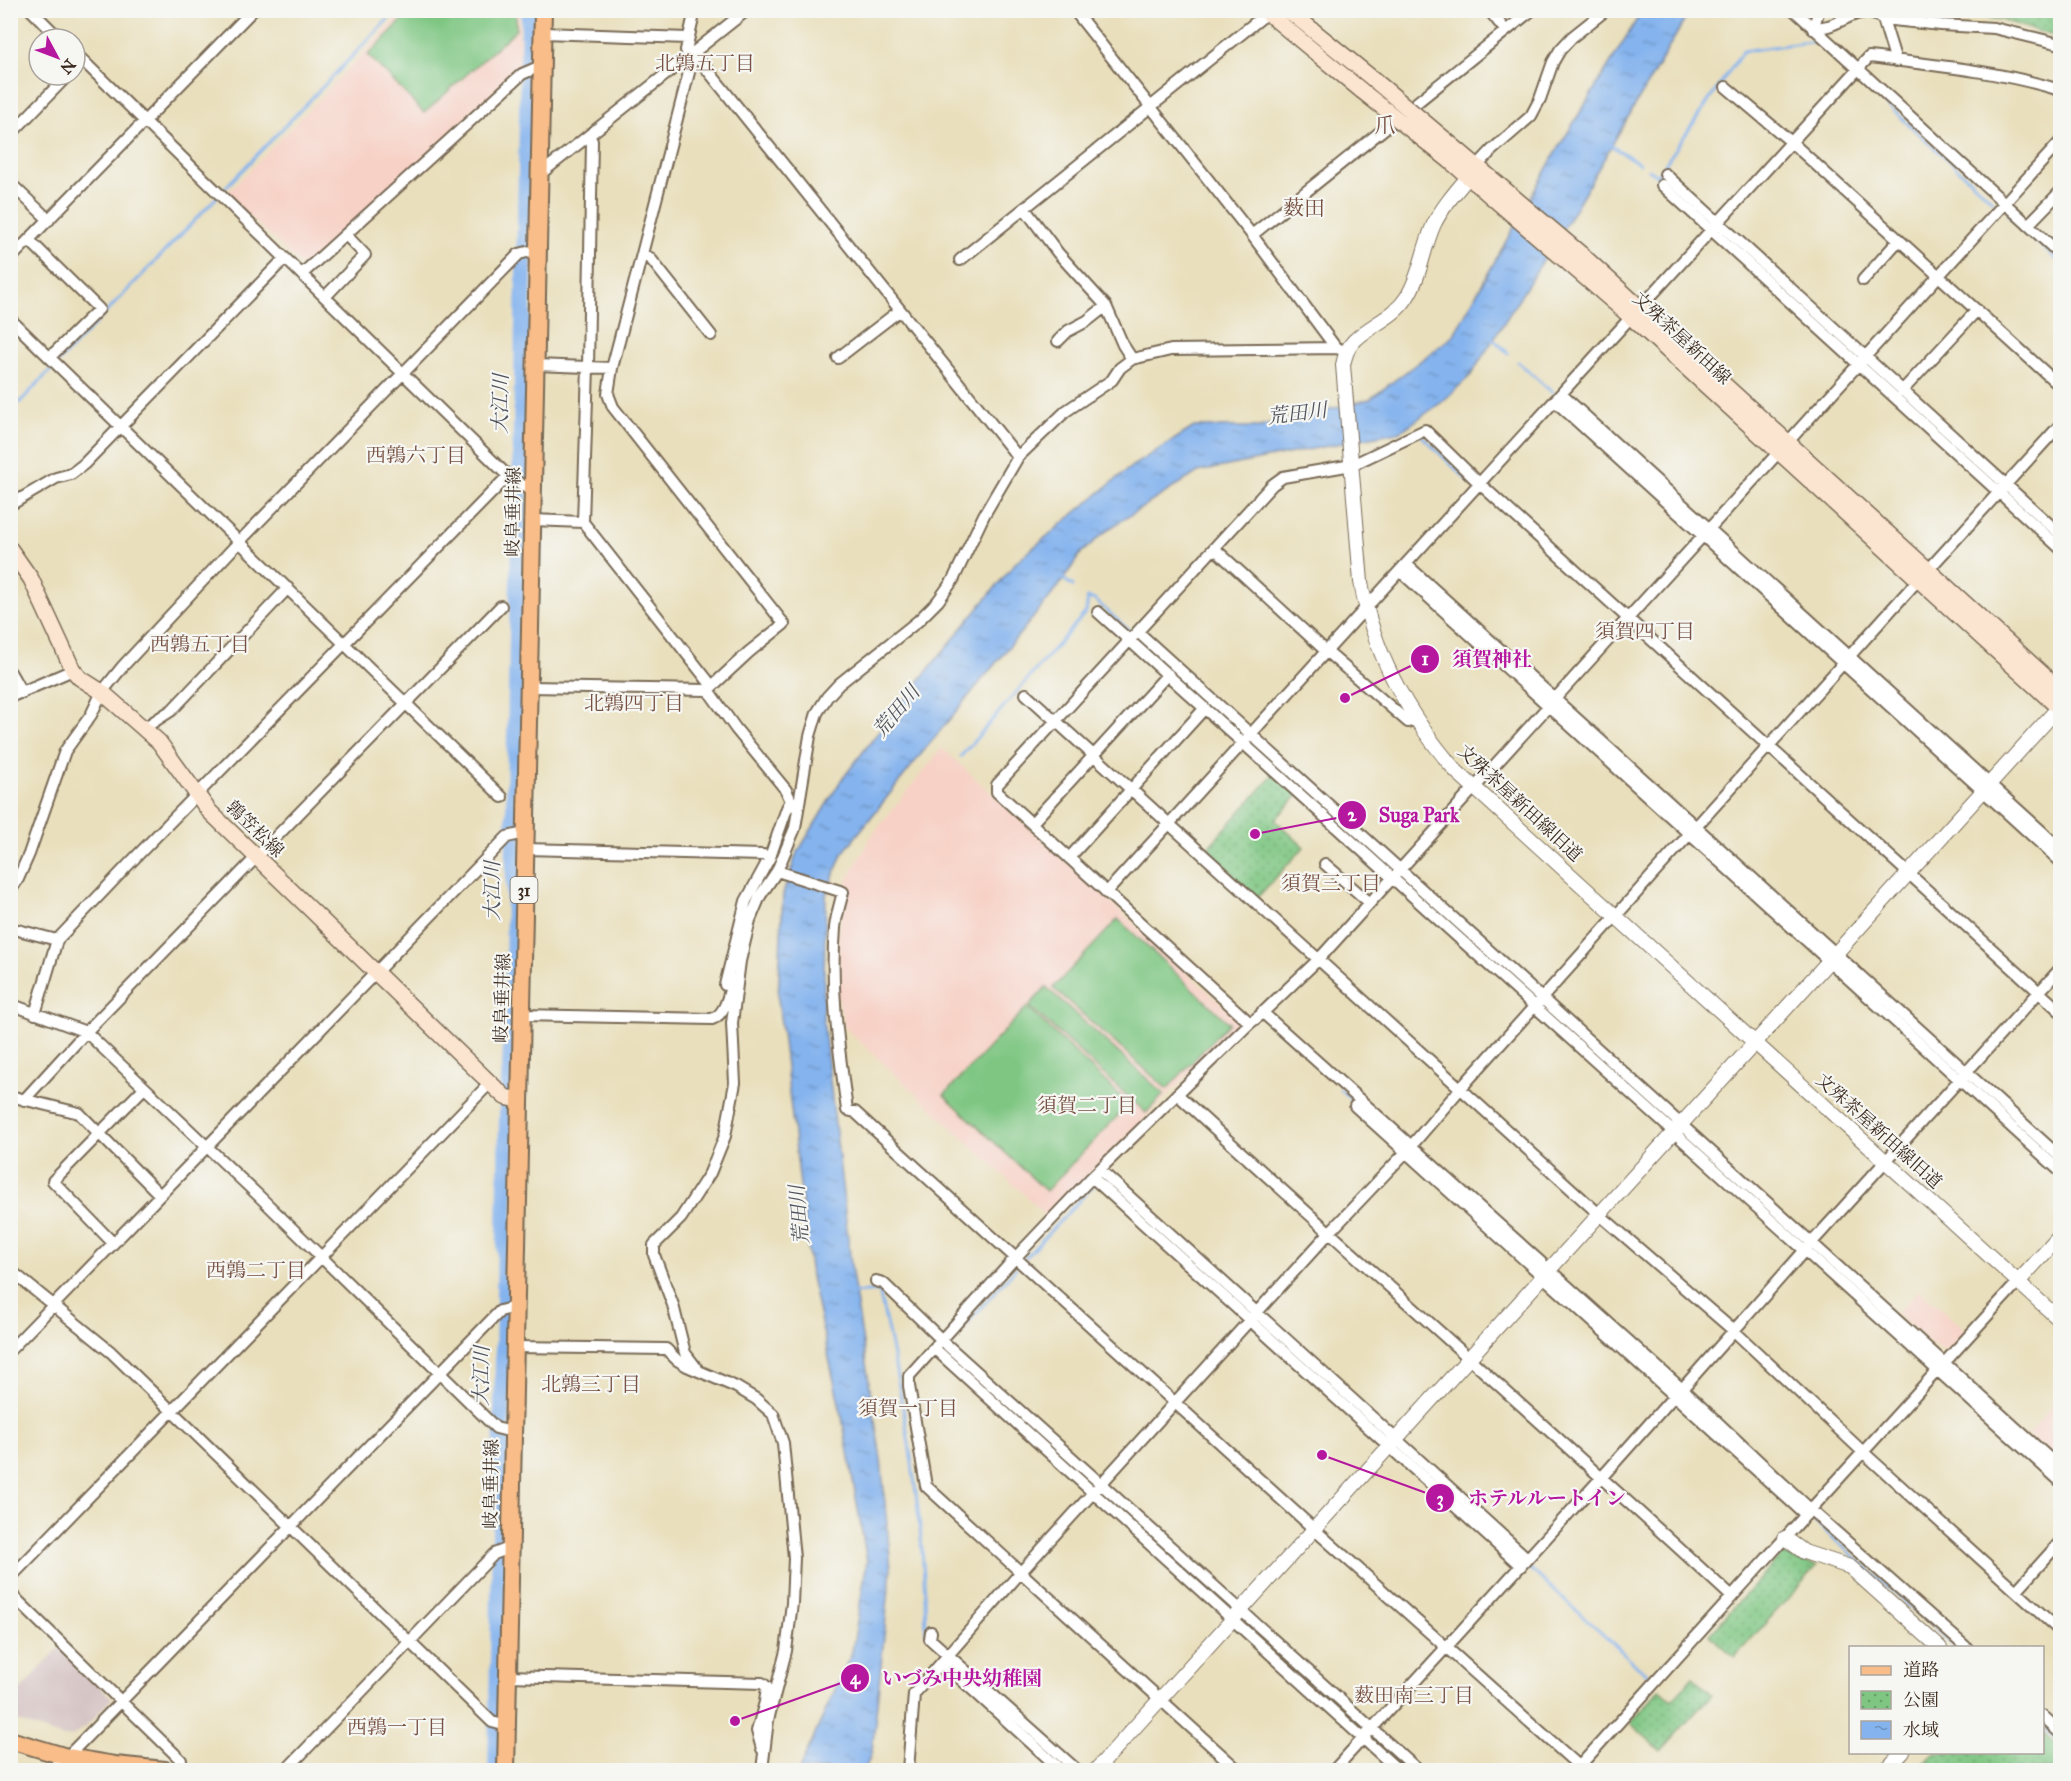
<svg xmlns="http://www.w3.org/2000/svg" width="2071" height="1781" font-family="'IM FELL Great Primer','Noto Serif JP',serif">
  <defs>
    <pattern id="park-dots" width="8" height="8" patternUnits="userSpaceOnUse" patternTransform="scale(1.5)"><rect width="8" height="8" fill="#7ec682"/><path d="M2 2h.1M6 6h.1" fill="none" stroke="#68a16a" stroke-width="1.8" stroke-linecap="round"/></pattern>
    <pattern id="water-ripples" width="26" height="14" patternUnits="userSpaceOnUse" patternTransform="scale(1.5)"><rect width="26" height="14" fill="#84b3ee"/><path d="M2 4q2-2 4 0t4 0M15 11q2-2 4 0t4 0" fill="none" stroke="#6d92c0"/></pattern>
  </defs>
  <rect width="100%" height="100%" fill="#f6f6f2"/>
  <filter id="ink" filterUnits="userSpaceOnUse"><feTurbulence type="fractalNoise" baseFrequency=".0167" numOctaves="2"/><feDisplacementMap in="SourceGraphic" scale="12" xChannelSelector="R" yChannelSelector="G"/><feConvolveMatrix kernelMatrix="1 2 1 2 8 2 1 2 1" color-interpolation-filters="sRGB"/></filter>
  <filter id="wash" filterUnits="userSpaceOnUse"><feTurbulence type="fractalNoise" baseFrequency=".008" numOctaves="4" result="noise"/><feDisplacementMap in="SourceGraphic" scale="24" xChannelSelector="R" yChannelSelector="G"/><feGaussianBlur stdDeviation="1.35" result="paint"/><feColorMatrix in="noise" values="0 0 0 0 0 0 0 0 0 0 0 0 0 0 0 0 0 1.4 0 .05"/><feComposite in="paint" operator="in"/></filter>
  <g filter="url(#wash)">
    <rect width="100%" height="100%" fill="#e9dfbc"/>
    <!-- built -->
    <path fill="#f7d1c6" d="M 404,11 L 519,11 L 520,74 L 304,268 L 226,194 Z
      M 942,748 L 1241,1022 L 1047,1216 L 845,1028 L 837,992 L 838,937 L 847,881 L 872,835 Z
      M 1919,1290 L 1966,1331 L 1947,1352 L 1929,1342 L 1896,1313 Z
      M 2060,1397 L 2060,1465 L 2027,1435 Z"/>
    <!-- industrial -->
    <path fill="#d2bfbf" d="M 60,1647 L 112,1698 L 86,1727 L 72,1736 L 63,1737 L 11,1719 L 11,1700 Z"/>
    <!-- grass -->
    <path fill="#7ec682" stroke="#5c7850" stroke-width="1.5" d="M 411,11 L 516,11 L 516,30 L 424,113 L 368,55 Z
      M 1118,919 L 1229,1023 L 1167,1089 L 1053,988 Z
      M 1046,987 L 1164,1094 L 1146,1113 L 1029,1006 Z
      M 1027,1007 L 1129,1104 L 1046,1191 L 944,1095 Z"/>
    <!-- park -->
    <path fill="url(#park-dots)" stroke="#5c7850" stroke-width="1.5" d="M 1939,11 L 2060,11 L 2060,38 L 2002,20 Z
      M 1275,773 L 1298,795 L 1275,820 L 1304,847 L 1256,899 L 1205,851 Z
      M 1788,1554 L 1794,1560 L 1817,1566 L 1735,1657 L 1709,1635 L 1781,1555 Z
      M 1693,1677 L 1712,1694 L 1661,1751 L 1630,1723 L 1660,1690 L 1672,1700 Z
      M 2043,1733 L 2060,1748 L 2060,1770 L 1940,1770 L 1931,1763 L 1924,1770 L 1916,1770 L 1933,1753 L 2042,1752 Z"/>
    <!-- water -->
    <path fill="url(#water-ripples)" stroke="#606e86" stroke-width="1.5" d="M 1642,11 L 1690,11 L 1566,224 L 1471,375 L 1442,402 L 1401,431 L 1198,472 L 1110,528 L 1081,553 L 1059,586 L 926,748 L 842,854 L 826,895 L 823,1019 L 852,1273 L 881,1459 L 891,1569 L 872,1751 L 865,1770 L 799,1770 L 852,1652 L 867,1561 L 842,1417 L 811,1277 L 778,999 L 783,894 L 796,855 L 840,782 L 896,709 L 1017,561 L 1132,466 L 1194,427 L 1259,427 L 1370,399 L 1453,336 L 1556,152 Z"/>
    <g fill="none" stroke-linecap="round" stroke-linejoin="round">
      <!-- stream -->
      <path stroke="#84b3ee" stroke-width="3" d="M 1859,79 L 1993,201
        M 1609,144 L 1640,164
        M 1649,170 L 1664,181
        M 1657,176 L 1743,51 L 1817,41 L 1845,66
        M 221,192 L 397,10
        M 2008,215 L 2060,263
        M 1492,338 L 1508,353
        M 1518,362 L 1554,394
        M 10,407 L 20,402 L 217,197
        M 1422,436 L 1468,481
        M 1415,562 L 1473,498
        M 1062,578 L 1073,586
        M 1087,598 L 1095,600 L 1132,633
        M 1232,725 L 1244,735
        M 1251,742 L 1266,755
        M 961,756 L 1086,612 L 1088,598
        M 1340,1089 L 1355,1103
        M 1025,1258 L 1094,1185
        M 881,1291 L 880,1295 C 905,1407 925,1519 926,1634
        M 853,1293 L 881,1291 L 924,1330
        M 950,1343 L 1016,1268
        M 1082,1474 L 1092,1483
        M 1105,1495 L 1230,1609
        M 1814,1521 L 1957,1648
        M 1526,1565 L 1651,1678
        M 1246,1623 L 1362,1728
        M 1659,1670 L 1667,1661
        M 2042,1725 L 2060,1742
        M 1374,1739 L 1408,1770
        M 1062,1764 L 1069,1770"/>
      <!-- river -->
      <path stroke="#84b3ee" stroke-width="16" d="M 496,1770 L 507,1111 C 517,986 512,861 515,735 C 520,494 525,252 529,10"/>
    </g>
  </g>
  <g filter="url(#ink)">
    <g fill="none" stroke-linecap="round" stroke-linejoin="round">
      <!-- minor casing -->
      <g stroke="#786955" stroke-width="14">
        <path id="minor" d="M 31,10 L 60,39
          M 1074,10 L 1252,235 L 1336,348
          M 1489,10 L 1506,31
          M 1794,10 L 2060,254
          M 1883,19 L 1941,25 L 1994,28 L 2060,44
          M 1813,29 C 1818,28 1823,27 1828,26 C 1850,19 1860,4 1883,19 L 1896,61
          M 1813,29 L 1819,10
          M 543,33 L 688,38
          M 75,53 L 508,476 L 525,487 L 533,488
          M 694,53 L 1018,457
          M 689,57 L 686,50 L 695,10
          M 1726,87 L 1790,141 L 2060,386
          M 10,135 L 68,75
          M 1477,166 L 1492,150 L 1531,116 L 1540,99 L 1553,62 L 1560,50 L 1572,37 L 1606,10
          M 539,173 L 544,171 L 747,10
          M 1665,174 L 2060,534
          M 10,183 L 49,220
          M 1662,185 L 2060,548
          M 1025,209 L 1058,253 L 1106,306 L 1123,345 L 1132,359
          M 2028,225 L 2060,192
          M 1252,235 L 1532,10
          M 29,240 L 99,309 L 50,357
          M 642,254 L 694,53
          M 10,259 L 253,10
          M 960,260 L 1271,10
          M 302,274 L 522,74 L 536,68 L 542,67
          M 1863,280 L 1899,240
          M 325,297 L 365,255 L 346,235
          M 1640,308 L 1869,57 C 1933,65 1998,71 2060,90
          M 10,319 L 502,797
          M 1058,341 L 1068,331 L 1087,321 L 1106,306
          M 838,358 L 899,311
          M 536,365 L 612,368 L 608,394 L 613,407 L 784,624 L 749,652 L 708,690
          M 612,368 L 642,254 L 650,258 L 711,335
          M 1902,391 L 1977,310
          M 1561,394 L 2060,848
          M 1555,401 L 2060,861
          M 10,505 L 56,478 L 71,474 L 84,464 L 285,258
          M 532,520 L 583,522 L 588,367 L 592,141 L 589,136
          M 583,522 L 712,686
          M 1215,549 L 1327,652 L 1408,722 L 1416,720
          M 1406,564 L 2060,1157
          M 1928,570 L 2060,425
          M 1400,571 L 2060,1171
          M 1098,612 L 2060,1481
          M 1138,632 L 2060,1468
          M 10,672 L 22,693
          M 529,687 L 708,690
          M 708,690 L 736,729 L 786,790 L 791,801 L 791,806
          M 1026,694 L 1600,1215 L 1734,1331 L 1863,1452 L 2060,1631
          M 10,697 L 73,670
          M 144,728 L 172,710 L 288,588
          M 1032,823 L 1168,674
          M 525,849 L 763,855 L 770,857
          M 1069,858 L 1205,708
          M 1325,864 L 1370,903
          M 777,871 L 843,892 C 840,904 836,916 835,928 C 830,990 839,1050 847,1110 L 855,1112 L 1315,1530 L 1580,1767
          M 10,891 L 18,879 L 29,854 L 65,751 L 91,715 L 102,692 L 123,666 L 240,541 L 519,254 L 531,251 L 538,251
          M 1106,893 L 1631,317
          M 10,928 L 57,940
          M 725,985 L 746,901 L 770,857 L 787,808 L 791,801
          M 10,1004 L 86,1032 L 260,1197 L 496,1428 L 512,1432
          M 1262,1012 L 1682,1389 L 1811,1510 L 1967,1648
          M 35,1014 L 57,940 L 130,863 L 508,476
          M 521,1015 L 712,1019 C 727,1014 729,991 733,978
          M 1250,1023 L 997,792 L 997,785 L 1272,485 L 1283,477 L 1352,465 L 1425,430 L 1479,483 L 2060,1011
          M 1177,1094 C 1361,1263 1549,1428 1732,1597
          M 10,1096 L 79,1113 L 160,1195
          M 24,1100 L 86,1032 L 501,606
          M 1355,1106 L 1806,1515
          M 1100,1170 L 1527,1558
          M 1092,1177 L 1521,1566
          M 113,1243 L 53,1181 L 144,1088
          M 10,1270 L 111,1352 L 492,1722 L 507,1726
          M 876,1281 L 883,1283 L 948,1346 L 1418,1770
          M 514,1347 L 666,1349 L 677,1360 L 687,1366 L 736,1387 L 756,1399 L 773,1414 L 783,1443 L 794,1558 L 792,1603 L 786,1651 L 768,1720 L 762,1770
          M 934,1348 L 1398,1770
          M 10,1350 L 507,837 L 525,833
          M 698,1370 L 685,1353 L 673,1305 L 654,1255 L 654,1245 L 681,1218 L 710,1173 L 725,1136 L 735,1083 L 732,1023 L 740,961 L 750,920 L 760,896 L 777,871 L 795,828 L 810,736 L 817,713 L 827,697 L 839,684 L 918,621 L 938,601 L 953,580 L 984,515 L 1018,457 L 1066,411 L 1112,380 L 1120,368 L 1132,359 L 1171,350 L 1336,348 L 1347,351
          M 10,1578 L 490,1083
          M 2016,1591 L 2060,1542
          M 10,1593 L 181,1760 L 183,1770
          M 931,1632 L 930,1639 L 1077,1770
          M 942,1662 L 1061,1770
          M 508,1676 L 762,1683 L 767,1687 L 765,1702 L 757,1731 L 762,1749
          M 2042,1716 L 2060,1733
          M 67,1757 L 500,1311 L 515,1307
          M 286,1770 L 494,1554 L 509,1548
          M 908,1770 L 914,1694 L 1020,1573 L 1329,1233 L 1406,1152 L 1461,1088 L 1918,580
          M 1238,1770 L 926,1486 L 909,1386 L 909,1376 L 1015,1258 L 1092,1177 L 1250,1023 L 1258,1017 L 1319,959 L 2060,142
          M 1334,1770 L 1602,1477 L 1674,1396 L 1682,1389 L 1805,1250 L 2060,969
          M 1576,1770 L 1802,1519 L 2018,1282"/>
      </g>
      <!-- tertiary casing -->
      <g stroke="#786955" stroke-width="16">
        <path id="tertiary" d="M 1475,169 C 1460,187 1444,204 1434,224 C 1423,248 1421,275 1407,297 C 1394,318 1371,324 1354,341 C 1347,348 1345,356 1343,365 L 1361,582 C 1373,653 1409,717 1456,771 L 2060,1320
          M 2018,1282 L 2060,1236
          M 1785,1538 L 1804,1552 L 1850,1567 L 1940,1648
          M 54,1770 L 67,1757
          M 1096,1770 L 2060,706
          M 1886,1770 L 1903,1752"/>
      </g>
      <!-- secondary casing -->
      <g stroke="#786955" stroke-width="18">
        <path id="secondary" d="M 1264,10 L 1362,91
          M 1288,10 L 1373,79
          M 1460,152 L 1582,255 L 2060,690
          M 1450,161 L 1631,317 L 2060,709
          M 10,549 L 31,579 L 73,670 L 80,678 L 102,692 L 159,742 L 209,811 L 490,1083 L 505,1097 L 518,1100"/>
      </g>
      <!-- primary casing -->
      <g stroke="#786955" stroke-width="20">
        <path id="primary" d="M 10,1740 L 67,1757 L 115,1765 L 165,1770
          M 506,1770 C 517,1184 529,597 543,10"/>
      </g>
      <!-- minor -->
      <use href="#minor" stroke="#fff" stroke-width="10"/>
      <!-- tertiary -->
      <use href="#tertiary" stroke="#fff" stroke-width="14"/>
      <!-- secondary -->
      <use href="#secondary" stroke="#fce5d0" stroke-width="15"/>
      <!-- primary -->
      <use href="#primary" stroke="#f8bd89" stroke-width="16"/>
      <!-- secondary-bridge casing -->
      <g stroke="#786955" stroke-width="18" stroke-linecap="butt">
        <path id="secondary-bridge" d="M 1373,79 L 1460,152
          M 1362,91 L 1450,161"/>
      </g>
      <!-- secondary-bridge -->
      <use href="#secondary-bridge" stroke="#fce5d0" stroke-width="15"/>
    </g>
  </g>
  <g text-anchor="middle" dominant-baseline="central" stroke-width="4.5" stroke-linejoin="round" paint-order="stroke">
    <!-- shield labels -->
    <rect fill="#f6f6f2" stroke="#73675e" stroke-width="1.5" x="510.5" y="877" width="27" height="26" rx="4.5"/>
    <g font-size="16" font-weight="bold" fill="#3b2a1e">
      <text x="524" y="890">31</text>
    </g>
    <!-- street labels -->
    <g font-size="18" fill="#3b2a1e" stroke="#f6f6f2">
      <text transform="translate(1682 338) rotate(43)">文殊茶屋新田線</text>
      <text transform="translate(513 512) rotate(-89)">岐阜垂井線</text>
      <text transform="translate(1520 803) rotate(43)">文殊茶屋新田線旧道</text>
      <text transform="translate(255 829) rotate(44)">鶉笠松線</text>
      <text transform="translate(502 998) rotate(-88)">岐阜垂井線</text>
      <text transform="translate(1879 1131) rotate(42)">文殊茶屋新田線旧道</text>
      <text transform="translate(491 1484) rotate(-89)">岐阜垂井線</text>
    </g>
    <!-- neighbourhood labels -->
    <g font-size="20" fill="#765041" stroke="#f6f6f2">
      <text x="705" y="63">北鶉五丁目</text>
      <text x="416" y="455">西鶉六丁目</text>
      <text x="1645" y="631">須賀四丁目</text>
      <text x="200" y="644">西鶉五丁目</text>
      <text x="634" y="703">北鶉四丁目</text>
      <text x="1331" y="883">須賀三丁目</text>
      <text x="1087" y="1105">須賀二丁目</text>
      <text x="256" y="1270">西鶉二丁目</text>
      <text x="591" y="1384">北鶉三丁目</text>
      <text x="908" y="1408">須賀一丁目</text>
      <text x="1414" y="1695">薮田南三丁目</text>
      <text x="397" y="1727">西鶉一丁目</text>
    </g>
    <!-- water labels -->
    <g font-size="20" font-style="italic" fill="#51535c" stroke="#f6f6f2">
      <text transform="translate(500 404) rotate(-89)">大江川</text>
      <text transform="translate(1297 413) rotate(-7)">荒田川</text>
      <text transform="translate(896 711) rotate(-50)">荒田川</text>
      <text transform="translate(492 891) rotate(-90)">大江川</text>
      <text transform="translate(799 1215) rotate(-95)">荒田川</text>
      <text transform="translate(481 1376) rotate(-89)">大江川</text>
    </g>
    <!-- quarter labels -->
    <g font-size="21" fill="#765041" stroke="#f6f6f2">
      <text x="1385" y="125">爪</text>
      <text x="1304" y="208">薮田</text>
    </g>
  </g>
  <!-- callouts -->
  <path fill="none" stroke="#b5179e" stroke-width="2" d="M1345 698L1425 659M1255 834L1352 815M1322 1455L1440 1498M735 1721L855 1678"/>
  <g fill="#b5179e" stroke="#f6f6f2" stroke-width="2">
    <circle cx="1345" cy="698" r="6"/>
    <circle cx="1255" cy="834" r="6"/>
    <circle cx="1322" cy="1455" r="6"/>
    <circle cx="735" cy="1721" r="6"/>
    <circle cx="1425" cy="659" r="15"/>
    <circle cx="1352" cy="815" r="15"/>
    <circle cx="1440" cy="1498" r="15"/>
    <circle cx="855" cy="1678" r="15"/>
  </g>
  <g font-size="18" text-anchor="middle" font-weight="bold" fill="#fff">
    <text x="1425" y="665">1</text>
    <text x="1352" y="821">2</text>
    <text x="1440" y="1505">3</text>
    <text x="855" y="1684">4</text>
  </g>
  <g font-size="20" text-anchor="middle" font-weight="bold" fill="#b5179e" stroke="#f6f6f2" stroke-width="4.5" stroke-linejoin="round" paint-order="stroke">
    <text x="1492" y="666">須賀神社</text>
    <text x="1419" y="822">Suga Park</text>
    <text x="1547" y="1505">ホテルルートイン</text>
    <text x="962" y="1685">いづみ中央幼稚園</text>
  </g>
  <!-- margin -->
  <rect width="2071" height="1781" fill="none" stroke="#f6f6f2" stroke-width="36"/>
  <!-- legend -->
  <rect x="1849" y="1646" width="195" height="108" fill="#f6f6f2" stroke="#aba49d" stroke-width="1.5"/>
  <rect x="1861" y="1666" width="30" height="9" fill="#f8bd89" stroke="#aba49d" stroke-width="1.5"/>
  <text x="1903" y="1676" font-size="18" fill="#3b2a1e">道路</text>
  <rect x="1861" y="1691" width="30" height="18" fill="url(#park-dots)" stroke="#aba49d" stroke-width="1.5"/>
  <text x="1903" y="1706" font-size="18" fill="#3b2a1e">公園</text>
  <rect x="1861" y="1721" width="30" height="18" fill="url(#water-ripples)" stroke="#aba49d" stroke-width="1.5"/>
  <text x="1903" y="1736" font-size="18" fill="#3b2a1e">水域</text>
  <!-- north arrow -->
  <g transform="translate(57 57) rotate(131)"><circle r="28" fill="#f6f6f2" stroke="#aba49d" stroke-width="1.5"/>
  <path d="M0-4.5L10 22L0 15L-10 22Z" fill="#b5179e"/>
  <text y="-9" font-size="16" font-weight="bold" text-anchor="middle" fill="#3b2a1e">N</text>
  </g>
</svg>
